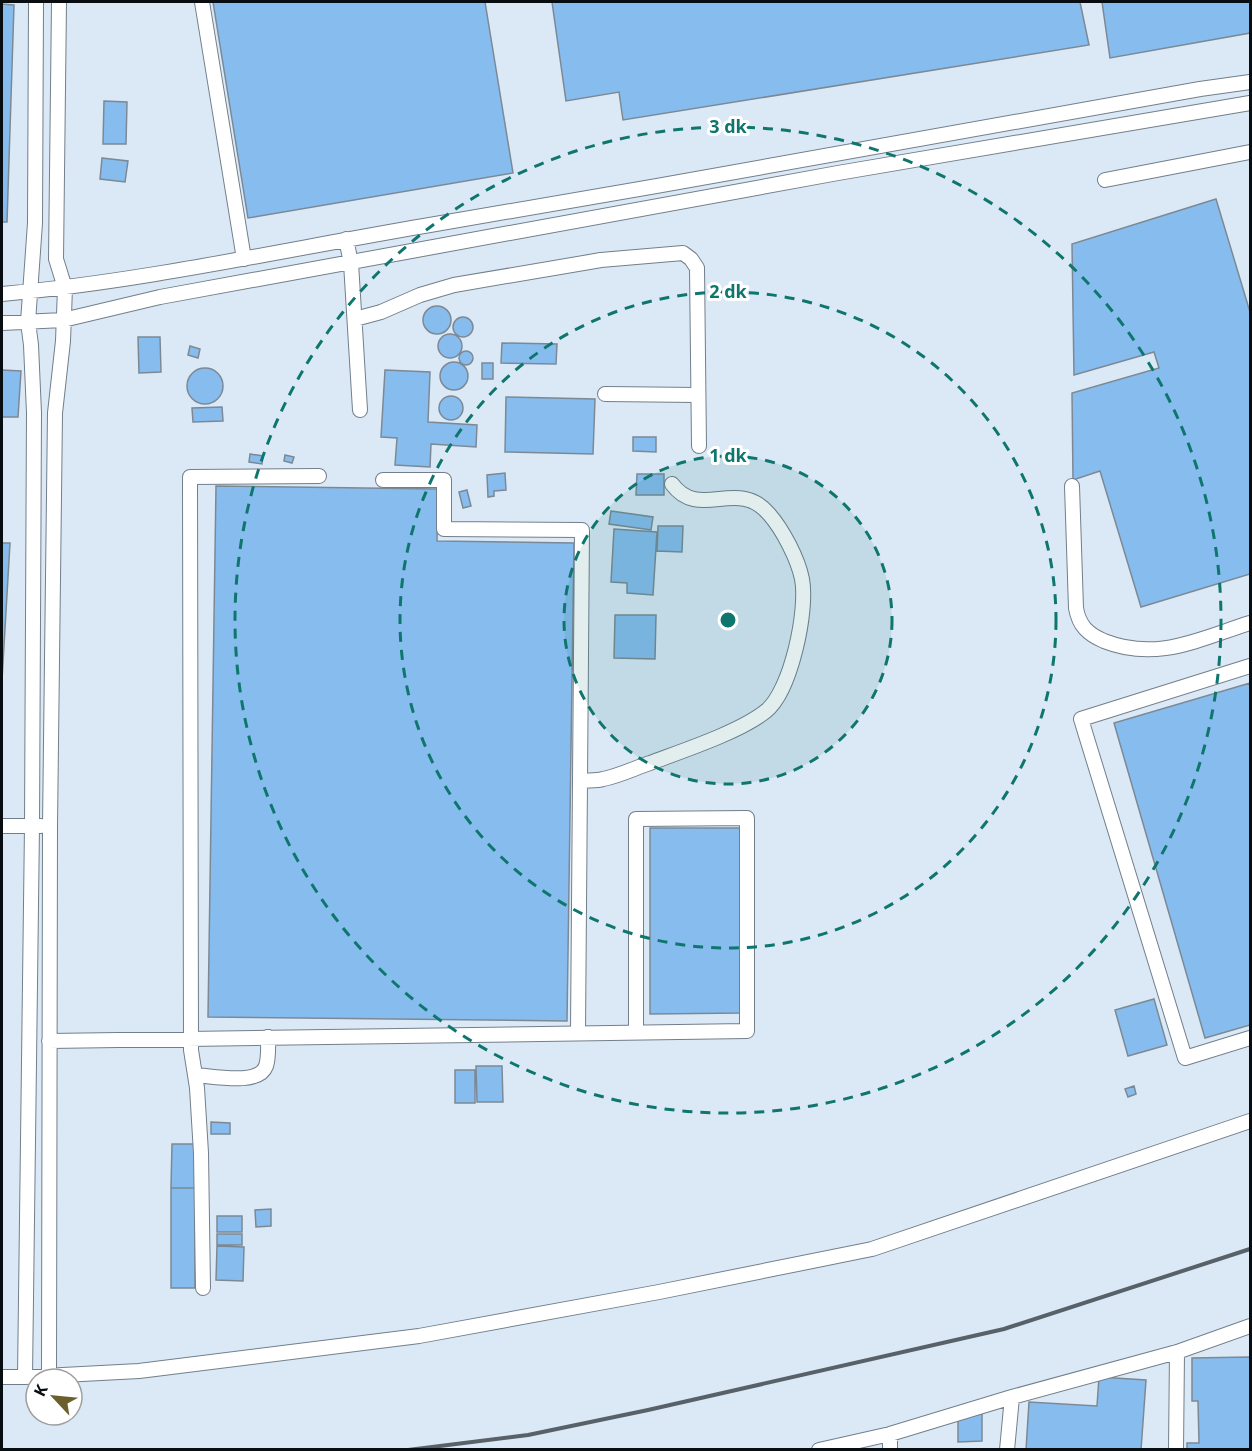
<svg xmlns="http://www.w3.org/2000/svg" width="1252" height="1451" font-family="'Open Sans',sans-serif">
  <rect width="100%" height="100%" fill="#dbe9f6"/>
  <!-- building -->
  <path fill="#87bdee" stroke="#7c8995" stroke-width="1.5" d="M 213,2 L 485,2 L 513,173 L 248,218 Z
    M 552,2 L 1080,2 L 1089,45 L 623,120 L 619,92 L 566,101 Z
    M 1102,2 L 1250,2 L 1250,33 L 1110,58 Z
    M 2,4 L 14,5 L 7,222 L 2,222 Z
    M 104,101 L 127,102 L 126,144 L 103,144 Z
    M 102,158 L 128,161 L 125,182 L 100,179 Z
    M 1216,199 L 1250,312 L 1250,574 L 1141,607 L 1100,471 L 1073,480 L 1072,393 L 1159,368 L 1154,352 L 1074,375 L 1072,244 Z
    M423 320a14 14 0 1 1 28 0a14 14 0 1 1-28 0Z
    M453 327a10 10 0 1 1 20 0a10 10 0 1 1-20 0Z
    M438 346a12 12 0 1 1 24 0a12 12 0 1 1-24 0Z
    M 138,337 L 160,337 L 161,372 L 139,373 Z
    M 502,343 L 557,344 L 556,364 L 501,363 Z
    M 190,346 L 200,349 L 198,358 L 188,355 Z
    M459 358a7 7 0 1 1 14 0a7 7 0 1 1-14 0Z
    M440 376a14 14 0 1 1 28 0a14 14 0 1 1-28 0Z
    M 482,363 L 493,363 L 493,379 L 482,379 Z
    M187 386a18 18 0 1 1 36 0a18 18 0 1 1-36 0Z
    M 2,370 L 21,371 L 18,417 L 2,417 Z
    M 385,370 L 430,372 L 428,422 L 477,425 L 476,447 L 431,444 L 430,467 L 395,465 L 397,438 L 381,437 Z
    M439 408a12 12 0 1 1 24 0a12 12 0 1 1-24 0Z
    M 506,397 L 595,399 L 593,454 L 505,452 Z
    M 222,407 L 223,421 L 193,422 L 192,408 Z
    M 633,437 L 656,437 L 656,452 L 633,451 Z
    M 250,454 L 263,456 L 262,464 L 249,462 Z
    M 285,455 L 294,457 L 292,463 L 284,461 Z
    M 505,473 L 506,490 L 494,491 L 494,496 L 488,497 L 487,475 Z
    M 637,474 L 664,474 L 664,495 L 636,495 Z
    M 216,486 L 438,489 L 437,541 L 574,543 L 567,1021 L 208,1017 Z
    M 467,490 L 471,506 L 463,508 L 459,492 Z
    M 611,511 L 653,517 L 651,530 L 609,524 Z
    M 658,526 L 683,526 L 682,552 L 657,551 Z
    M 614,529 L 657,532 L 653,595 L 627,593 L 627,583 L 611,582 Z
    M 2,543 L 10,543 L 2,680 Z
    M 615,615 L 656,615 L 655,659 L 614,658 Z
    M 1250,683 L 1250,1025 L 1205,1038 L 1114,723 Z
    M 650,828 L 744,828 L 744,1013 L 650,1014 Z
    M 1154,999 L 1167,1045 L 1128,1056 L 1115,1010 Z
    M 476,1066 L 502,1066 L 503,1102 L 477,1102 Z
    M 455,1070 L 475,1070 L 475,1103 L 455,1103 Z
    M 1134,1086 L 1136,1094 L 1128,1097 L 1125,1089 Z
    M 211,1122 L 230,1123 L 230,1134 L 211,1134 Z
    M 172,1144 L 196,1144 L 195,1188 L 171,1188 Z
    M 171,1188 L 195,1188 L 195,1288 L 171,1288 Z
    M 271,1209 L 271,1226 L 256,1227 L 255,1210 Z
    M 217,1216 L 242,1216 L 242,1232 L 217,1232 Z
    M 217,1234 L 242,1234 L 242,1245 L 217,1245 Z
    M 217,1246 L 244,1247 L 243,1281 L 216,1280 Z
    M 1250,1357 L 1250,1450 L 1187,1450 L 1187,1443 L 1199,1443 L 1198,1401 L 1192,1401 L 1192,1358 Z
    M 1099,1377 L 1146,1380 L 1141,1450 L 1026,1450 L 1029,1402 L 1097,1406 Z
    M 958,1414 L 982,1414 L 982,1441 L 958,1442 Z"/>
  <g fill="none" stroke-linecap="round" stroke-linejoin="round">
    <!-- minor casing -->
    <g stroke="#727f8b" stroke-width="16">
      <path id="minor" d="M 202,2 L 244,259
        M 1105,180 L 1250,152
        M 346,239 L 351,263 L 360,410
        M 2,294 C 144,281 283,250 424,226 C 683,182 942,136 1200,89 L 1250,82
        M 355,319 L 381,312 L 420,295 L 454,285 L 601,260 L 683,253 L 691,259 L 697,268 L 699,446
        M 2,323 L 63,320 L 160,297 L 838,173 L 1250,103
        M 605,394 L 698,395
        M 383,480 L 444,480 L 444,529 L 582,530 L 578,1032
        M 1072,486 L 1076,608 C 1079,626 1088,634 1104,641 C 1157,662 1199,639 1250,623
        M 1250,666 L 1081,719 L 1185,1058 L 1250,1038
        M 580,781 C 588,780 596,781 603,779 C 619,776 635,768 650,763 C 682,751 740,732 766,711 C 791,691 808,610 802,579 C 798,559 783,530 769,514 C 738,477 699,521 672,484
        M 2,826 L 41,826
        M 49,1041 L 747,1031 L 747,818 L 636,819 L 636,1032
        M 195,1075 C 213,1076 259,1086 266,1066 C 269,1057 268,1046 268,1037
        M 203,1288 L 201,1153 L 197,1088 L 191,1050 L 190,477 L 319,476
        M 49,1376 L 50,826 L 55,413 L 63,341 L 65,288 L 56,259 L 59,2
        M 2,1377 L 25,1377 L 139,1371 L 419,1336 L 659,1292 L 872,1249 L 1250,1121
        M 25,1377 L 32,826 L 34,413 L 31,345 L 28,322 L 35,223 L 36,2
        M 819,1450 L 890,1434 L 1012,1397 L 1177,1352 L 1250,1326
        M 890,1450 L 890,1434
        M 1007,1450 L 1012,1397
        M 1176,1450 L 1177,1352"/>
    </g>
    <!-- minor -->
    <use href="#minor" stroke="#fff" stroke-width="14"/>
    <!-- rail -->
    <path stroke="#586168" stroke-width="4" d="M 408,1450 L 528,1435 L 648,1410 L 1004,1329 L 1250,1249"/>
  </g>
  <!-- distance rings -->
  <circle cx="728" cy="620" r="164" fill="#0f766e" fill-opacity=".12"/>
  <g fill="none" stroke="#0f766e" stroke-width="3" stroke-dasharray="10 8">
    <circle cx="728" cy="620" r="164"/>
    <circle cx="728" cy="620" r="328"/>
    <circle cx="728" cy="620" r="493"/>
  </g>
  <circle cx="728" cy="620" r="9" fill="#0f766e" stroke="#fff" stroke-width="3"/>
  <g font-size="18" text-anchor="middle" font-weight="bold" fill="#0f766e" stroke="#fff" stroke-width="6" stroke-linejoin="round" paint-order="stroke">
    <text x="728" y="133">3 dk</text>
    <text x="728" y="298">2 dk</text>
    <text x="728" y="462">1 dk</text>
  </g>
  <!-- border -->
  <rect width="1252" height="1451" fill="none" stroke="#080d11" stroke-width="6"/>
  <!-- north arrow -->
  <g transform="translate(54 1397) rotate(296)"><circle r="28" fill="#ffffff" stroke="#9c9ea0" stroke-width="1.5"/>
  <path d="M0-4.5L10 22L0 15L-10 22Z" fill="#6b5f2c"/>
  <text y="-9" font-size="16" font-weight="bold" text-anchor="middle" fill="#080d11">K</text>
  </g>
</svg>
